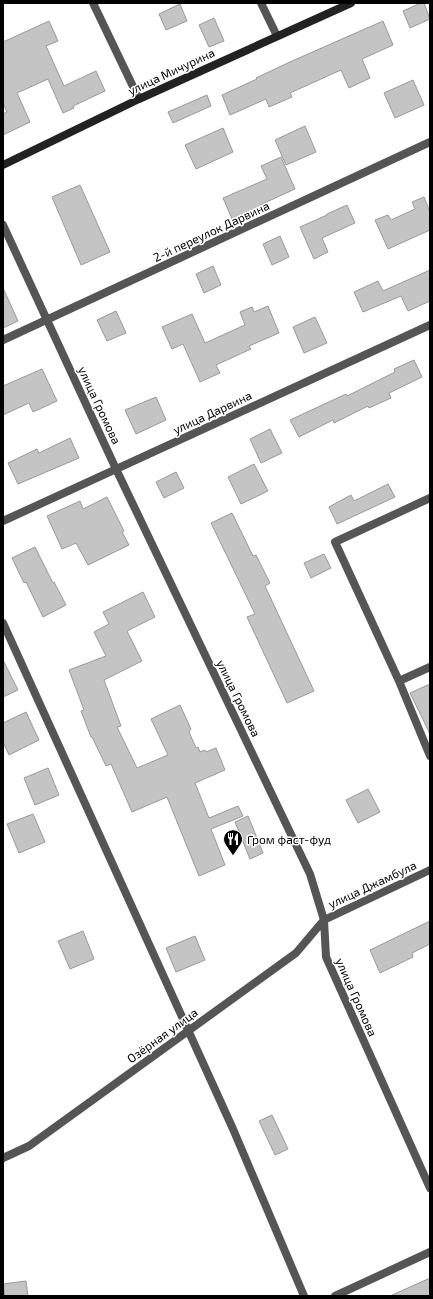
<svg xmlns="http://www.w3.org/2000/svg" width="433" height="1299" font-family="'Exo 2',sans-serif">
  <rect width="100%" height="100%" fill="#fff"/>
  <!-- building -->
  <path fill="#c4c4c4" stroke="#999" d="M 421,3 L 424,3 L 430,19 L 410,28 L 403,11 Z
    M 180,4 L 187,21 L 166,30 L 159,14 Z
    M 214,18 L 224,41 L 209,47 L 199,25 Z
    M 49,21 L 58,41 L 46,46 L 64,86 L 96,71 L 105,91 L 73,106 L 74,108 L 63,113 L 48,79 L 17,93 L 30,122 L 3,135 L 3,114 L 7,112 L 3,103 L 3,42 Z
    M 383,21 L 393,45 L 362,59 L 370,78 L 349,88 L 341,70 L 290,93 L 292,97 L 269,107 L 266,99 L 230,115 L 222,95 L 257,79 L 256,78 L 292,61 Z
    M 413,80 L 424,105 L 395,118 L 384,93 Z
    M 207,95 L 211,106 L 173,123 L 168,112 Z
    M 305,126 L 316,152 L 286,165 L 275,140 Z
    M 223,128 L 233,152 L 196,169 L 185,145 Z
    M 281,157 L 295,189 L 260,205 L 261,208 L 233,221 L 223,198 L 267,179 L 261,166 Z
    M 80,185 L 110,252 L 81,265 L 52,197 Z
    M 424,197 L 430,212 L 430,230 L 388,249 L 375,220 L 388,215 L 391,220 L 415,209 L 412,202 Z
    M 347,205 L 355,223 L 322,238 L 328,252 L 314,259 L 300,227 L 327,215 L 327,214 Z
    M 280,236 L 289,257 L 272,265 L 263,244 Z
    M 213,266 L 221,285 L 204,293 L 196,274 Z
    M 430,270 L 430,301 L 408,311 L 401,296 L 363,312 L 354,292 L 378,281 L 383,291 Z
    M 3,288 L 18,321 L 3,328 Z
    M 268,306 L 279,333 L 249,346 L 251,349 L 216,365 L 220,373 L 200,382 L 183,344 L 172,349 L 162,327 L 192,314 L 205,343 L 245,325 L 240,312 L 252,307 L 254,312 Z
    M 116,311 L 126,333 L 107,341 L 97,320 Z
    M 315,317 L 327,343 L 304,353 L 293,327 Z
    M 414,360 L 422,377 L 389,393 L 391,398 L 369,408 L 368,406 L 334,423 L 333,420 L 299,437 L 290,420 L 346,394 L 347,396 L 395,372 L 394,369 Z
    M 42,369 L 57,401 L 33,412 L 29,403 L 3,415 L 3,386 Z
    M 156,397 L 166,420 L 136,434 L 125,410 Z
    M 270,429 L 282,453 L 261,463 L 250,439 Z
    M 70,438 L 79,458 L 18,484 L 8,463 L 37,449 L 39,453 Z
    M 254,464 L 268,491 L 241,504 L 228,477 Z
    M 176,472 L 184,488 L 164,498 L 156,482 Z
    M 388,484 L 395,497 L 337,524 L 329,507 L 351,495 L 354,501 Z
    M 107,497 L 124,531 L 122,532 L 129,545 L 88,565 L 76,543 L 62,549 L 47,516 L 80,501 L 83,509 Z
    M 232,513 L 253,556 L 256,555 L 270,583 L 265,586 L 314,691 L 287,703 L 247,617 L 255,614 L 211,523 Z
    M 35,547 L 53,583 L 54,582 L 66,605 L 43,617 L 26,582 L 24,583 L 12,558 Z
    M 324,554 L 331,568 L 311,578 L 304,563 Z
    M 143,592 L 155,617 L 127,631 L 142,661 L 104,680 L 121,726 L 117,727 L 137,768 L 168,755 L 151,719 L 180,705 L 191,729 L 189,732 L 196,748 L 198,747 L 200,752 L 205,750 L 206,752 L 216,748 L 225,770 L 195,783 L 209,818 L 238,806 L 243,816 L 211,829 L 225,865 L 199,876 L 167,797 L 132,812 L 111,764 L 106,766 L 92,737 L 91,737 L 81,711 L 84,710 L 69,670 L 106,656 L 94,632 L 109,624 L 103,612 Z
    M 3,660 L 18,690 L 3,697 Z
    M 430,684 L 430,734 L 410,693 Z
    M 26,712 L 39,740 L 9,755 L 3,742 L 3,723 Z
    M 48,768 L 59,795 L 35,805 L 24,778 Z
    M 368,789 L 380,812 L 358,823 L 346,800 Z
    M 33,814 L 45,842 L 19,853 L 7,824 Z
    M 248,816 L 263,853 L 250,859 L 235,822 Z
    M 430,921 L 430,944 L 412,953 L 413,957 L 380,973 L 370,950 Z
    M 83,931 L 94,959 L 70,969 L 58,941 Z
    M 195,936 L 205,960 L 176,972 L 166,948 Z
    M 272,1115 L 288,1149 L 275,1155 L 259,1121 Z
    M 430,1278 L 430,1296 L 390,1296 Z
    M 26,1281 L 28,1296 L 5,1296 L 3,1284 Z"/>
  <g fill="none" stroke-linecap="round" stroke-linejoin="round">
    <!-- street -->
    <path stroke="#555" stroke-width="8" d="M 93,3 L 139,99
      M 261,3 L 277,36
      M 3,225 L 116,469 L 310,874 L 324,920 L 326,957 L 430,1188
      M 3,340 L 430,142
      M 430,498 L 335,542 L 399,681 L 430,756
      M 3,521 L 430,325
      M 3,623 L 233,1129 L 304,1296
      M 399,681 L 430,667
      M 3,1158 L 29,1146 L 296,953 L 324,920 L 430,870
      M 335,1296 L 430,1252"/>
    <!-- secondary -->
    <path stroke="#222" stroke-width="8" d="M 3,165 L 139,99 L 351,3"/>
  </g>
  <!-- icons -->
  <defs>
    <g id="restaurant-pin" transform="scale(1)"><path d="M0 17L-7.5 6A9.5 9.5 0 1 1 7.5 6Z" fill="#000" stroke="#fff"/><path d="M-5-6h1v4h1v-4h1v4h1v-4h1v5L-1.5 .5V6h-2V.5L-5-1ZM5-6V6H3V1.5H1.5Q1.5-4 5-6Z" fill="#fff"/></g>
  </defs>
  <g fill-rule="evenodd">
    <use href="#restaurant-pin" x="233" y="839"/>
  </g>
  <g text-anchor="middle" dominant-baseline="central" stroke-width="3" stroke-linejoin="round" paint-order="stroke">
    <!-- street labels -->
    <g font-size="12" fill="#000" stroke="#fff">
      <text transform="translate(171 71) rotate(-25)">улица Мичурина</text>
      <text transform="translate(211 231) rotate(-25)">2-й переулок Дарвина</text>
      <text transform="translate(100 405) rotate(65)">улица Громова</text>
      <text transform="translate(212 412) rotate(-25)">улица Дарвина</text>
      <text transform="translate(239 698) rotate(64)">улица Громова</text>
      <text transform="translate(372 884) rotate(-25)">улица Джамбула</text>
      <text transform="translate(357 997) rotate(66)">улица Громова</text>
      <text transform="translate(162 1035) rotate(-36)">Озёрная улица</text>
    </g>
    <!-- poi labels -->
    <g font-size="12" fill="#000" stroke="#fff" text-anchor="start">
      <text x="247" y="839">Гром фаст-фуд</text>
    </g>
  </g>
  <!-- border -->
  <rect width="433" height="1299" fill="none" stroke="#000000" stroke-width="8"/>
</svg>
